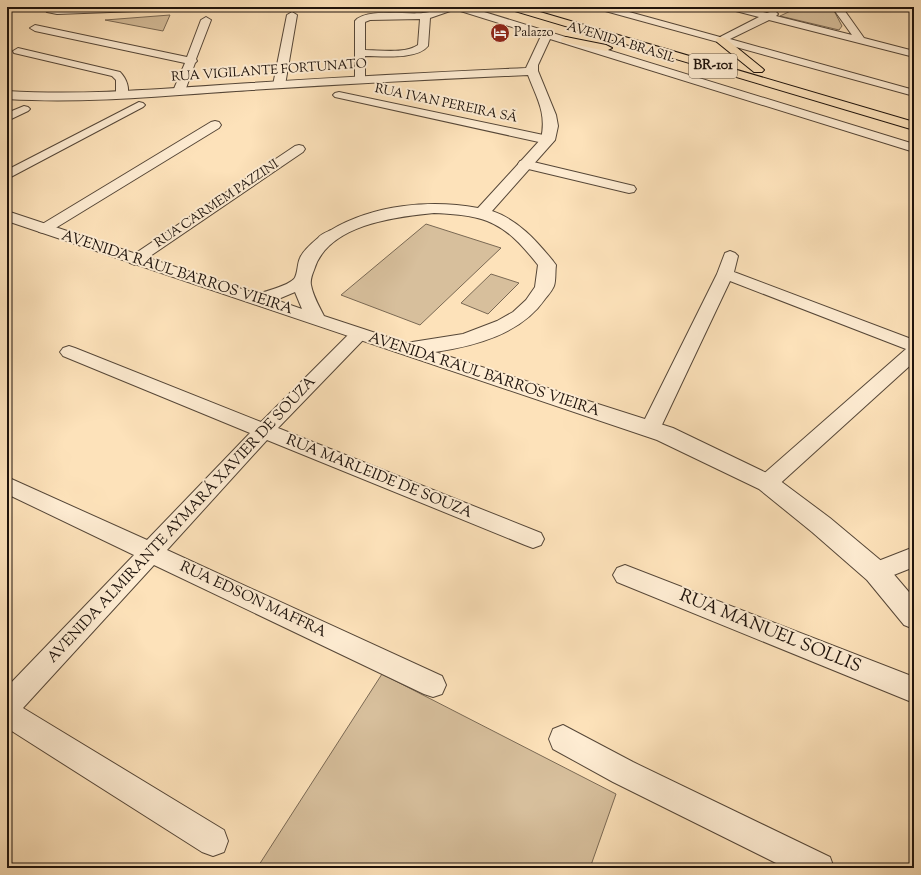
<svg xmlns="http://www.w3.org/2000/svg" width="921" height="875" font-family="'Sorts Mill Goudy',serif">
  <rect width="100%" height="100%" fill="#fde2ba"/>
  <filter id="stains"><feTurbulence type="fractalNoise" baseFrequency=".005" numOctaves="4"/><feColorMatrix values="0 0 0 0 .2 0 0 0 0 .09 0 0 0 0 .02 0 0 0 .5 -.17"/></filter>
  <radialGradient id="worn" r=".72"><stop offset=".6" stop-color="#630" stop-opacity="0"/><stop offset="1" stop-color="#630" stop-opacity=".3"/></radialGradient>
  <!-- green -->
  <path fill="#d7bf9c" stroke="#7a6954" d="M 799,7 L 832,7 L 842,26 L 839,30 L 780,16 Z
    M 170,15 L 163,31 L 105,20 Z
    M 426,224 L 501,248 L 420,325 L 341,295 Z
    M 491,274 L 519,283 L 488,314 L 461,303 Z
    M 382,674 L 616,794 L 590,868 L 257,868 Z"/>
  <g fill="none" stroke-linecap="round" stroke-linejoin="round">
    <!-- minor casing -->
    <g stroke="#564738" stroke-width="2">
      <path id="minor" d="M 48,7 L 58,7 L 57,8 L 169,7 L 164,10 L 57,14 L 47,12 L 45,10 Z
        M 444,7 L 458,7 L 456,9 L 430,18 L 428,46 C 417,60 382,56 365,56 L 365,80 L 360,83 L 356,82 L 355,80 L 355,21 C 366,8 406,15 423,13 C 430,13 437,9 444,7 ZM 420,19 L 418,45 C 405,54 381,50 365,50 L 365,22 L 370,20 Z
        M 596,7 L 611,7 L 720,37 L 759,17 L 728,9 L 726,7 L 742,7 L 767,13 L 773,11 L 776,12 L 778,14 L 776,16 L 852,35 L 832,7 L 842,7 L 864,38 L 914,51 L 914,57 L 769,20 L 730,39 L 914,90 L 914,96 L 598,9 Z
        M 292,12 L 297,15 L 285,85 L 279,88 L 273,85 L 287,15 Z
        M 206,17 L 211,20 L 196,59 L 197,61 L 195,63 L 185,91 L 179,94 L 173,91 L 185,63 L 35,31 L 30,28 L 35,25 L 187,57 L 201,20 Z
        M 18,48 L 120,72 C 126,78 131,89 126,97 L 118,97 L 116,95 L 116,80 L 112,76 L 14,53 L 13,51 Z
        M 339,92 L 548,136 L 552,137 L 554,140 L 552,143 L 548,144 L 335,97 L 333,95 L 335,93 Z
        M 139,102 L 143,103 L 145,105 L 143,107 L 7,179 L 7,170 Z
        M 24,106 L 28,107 L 30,109 L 28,111 L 7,121 L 7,113 Z
        M 215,121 L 219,122 L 221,125 L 219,128 L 49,232 L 44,233 L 39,232 L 37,229 L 39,226 L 211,122 Z
        M 299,145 L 303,146 L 305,149 L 303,152 L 140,263 L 135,265 L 130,263 L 127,260 L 130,257 L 295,146 Z
        M 525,160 L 634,186 L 636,189 L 634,192 L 629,193 L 520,167 L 518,164 L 520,161 Z
        M 730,251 L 735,253 L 738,256 L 734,272 L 914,340 L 914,362 L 774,489 L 767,491 L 760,489 L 756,483 L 760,477 L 906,349 L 730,281 L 660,429 L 657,434 L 650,436 L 643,434 L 640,429 L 717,274 L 725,253 Z
        M 359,329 L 365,330 L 368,334 L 365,338 L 278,428 L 541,533 L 544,539 L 541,545 L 533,548 L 525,545 L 267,440 L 167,550 L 442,676 L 446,685 L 442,694 L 433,697 L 424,694 L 154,565 L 23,708 L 224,830 L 228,841 L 224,852 L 213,856 L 202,852 L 7,728 L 7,687 L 134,555 L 7,494 L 7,477 L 147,540 L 250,433 L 63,356 L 60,352 L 63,348 L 69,346 L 75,348 L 261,422 L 353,330 Z
        M 914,547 L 914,567 L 876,582 L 868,579 L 864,572 L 868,565 Z
        M 625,565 L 914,677 L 914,703 L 617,582 L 613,575 L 617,568 Z
        M 563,725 L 633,762 L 830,857 L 834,868 L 786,868 L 613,782 L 553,749 L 549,739 L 553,729 Z"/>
    </g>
    <!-- tertiary casing -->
    <g stroke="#564738" stroke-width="2">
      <path id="tertiary" d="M 453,7 L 468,7 L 914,144 L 914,152 L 550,39 L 538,65 L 538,71 L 556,115 L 558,126 L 555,140 L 492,211 C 518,220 536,240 553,261 L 556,265 C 555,272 556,280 554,286 C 552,291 548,295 545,299 C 521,334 475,346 435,352 L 673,428 L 775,477 L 830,518 L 885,564 L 914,598 L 914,629 L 904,625 L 867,580 L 812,532 L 759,489 L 657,440 L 7,221 L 7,211 L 257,294 C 267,291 287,286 294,279 C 298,274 297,264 300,258 C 303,251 312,243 318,238 C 321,234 327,232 331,230 C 373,205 430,199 478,208 L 541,139 C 547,113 537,99 528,75 C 436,79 344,84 252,90 C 171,95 89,104 7,99 L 7,91 C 89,96 170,88 251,83 C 343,77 435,72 526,68 L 541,36 L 454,9 ZM 434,213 C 488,215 505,223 538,265 L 535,287 L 526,300 L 513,312 L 497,321 L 463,334 L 406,343 L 324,316 C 319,306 313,296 311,285 C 310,280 312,275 314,270 C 327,225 394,217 434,213 ZM 295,292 L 302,309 L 276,300 Z"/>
    </g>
    <!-- motorway casing -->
    <g stroke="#1e130c" stroke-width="2">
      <path id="motorway" d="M 507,7 L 523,7 L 914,122 L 914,130 L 508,9 Z
        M 566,37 L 606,45 L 612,48 L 606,51 L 562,42 L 561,40 L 562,38 Z
        M 721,37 L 725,38 L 762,68 L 764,70 L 762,72 L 754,72 L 717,42 L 716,40 L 717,38 Z"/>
    </g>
    <!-- minor -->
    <use href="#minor" fill="#feecd2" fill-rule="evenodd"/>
    <!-- tertiary -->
    <use href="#tertiary" fill="#feecd2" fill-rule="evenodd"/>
    <!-- motorway -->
    <use href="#motorway" fill="#fde2ba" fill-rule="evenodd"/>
  </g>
  <!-- icons -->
  <defs>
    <g id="hotel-disc" transform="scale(1)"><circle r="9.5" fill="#8f2418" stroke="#feecd2"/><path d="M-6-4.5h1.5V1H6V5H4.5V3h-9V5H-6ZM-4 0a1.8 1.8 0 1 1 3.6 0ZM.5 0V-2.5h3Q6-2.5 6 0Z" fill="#fff"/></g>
  </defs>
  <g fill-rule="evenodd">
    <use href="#hotel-disc" x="500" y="33"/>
  </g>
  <g text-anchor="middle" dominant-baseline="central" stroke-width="4" stroke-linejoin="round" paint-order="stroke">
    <!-- far-poi labels -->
    <g font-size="13" fill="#1e130c" stroke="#feecd2" text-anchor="start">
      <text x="514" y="33">Palazzo</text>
    </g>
    <!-- far-street labels -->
    <g font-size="13" fill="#1e130c" stroke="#feecd2">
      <text transform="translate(621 43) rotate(17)">AVENIDA BRASIL</text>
      <text transform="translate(269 71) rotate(-4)">RUA VIGILANTE FORTUNATO</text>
      <text transform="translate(446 104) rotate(12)">RUA IVAN PEREIRA SÃ</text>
      <text transform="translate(217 204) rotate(-34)">RUA CARMEM PAZZINI</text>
    </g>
    <!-- shield labels -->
    <rect fill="#feecd2" stroke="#615447" stroke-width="1" x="689" y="54" width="48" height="24" rx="3"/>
    <g font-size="14" font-weight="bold" fill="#1e130c">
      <text x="713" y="66">BR-101</text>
    </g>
    <!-- street labels -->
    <g font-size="15" fill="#1e130c" stroke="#feecd2">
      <text transform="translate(177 273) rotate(18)">AVENIDA RAUL BARROS VIEIRA</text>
      <text transform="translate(484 375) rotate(18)">AVENIDA RAUL BARROS VIEIRA</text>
      <text transform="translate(379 477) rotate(22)">RUA MARLEIDE DE SOUZA</text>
      <text transform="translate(182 520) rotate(-47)">AVENIDA ALMIRANTE AYMARÁ XAVIER DE SOUZA</text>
      <text transform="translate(253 600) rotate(25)">RUA EDSON MAFFRA</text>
    </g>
    <!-- near-street labels -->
    <g font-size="18" fill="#1e130c" stroke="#feecd2">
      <text transform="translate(770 632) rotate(22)">RUA MANUEL SOLLIS</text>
    </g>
  </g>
  <!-- margin -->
  <rect width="921" height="875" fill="none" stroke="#fde2ba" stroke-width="24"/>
  <rect x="8" y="8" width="905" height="859" fill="none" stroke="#1e130c" stroke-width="2"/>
  <rect x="12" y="12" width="897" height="851" fill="none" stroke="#1e130c"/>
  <rect width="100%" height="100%" filter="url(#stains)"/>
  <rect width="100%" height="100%" fill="url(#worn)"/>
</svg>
